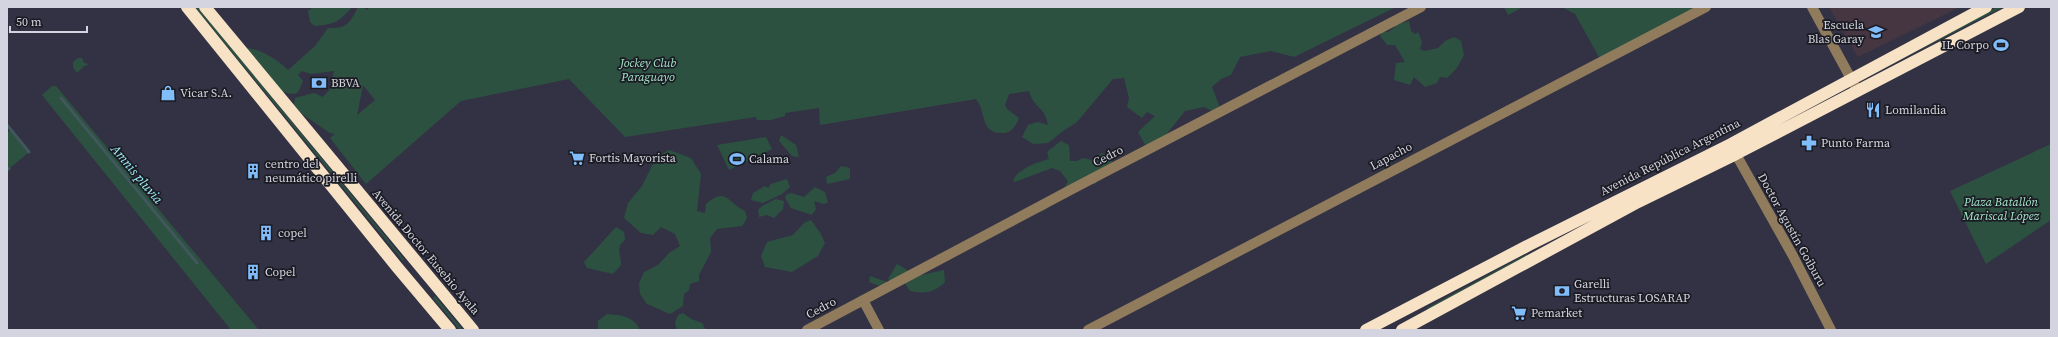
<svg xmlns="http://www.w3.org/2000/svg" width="2058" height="337" font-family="'Source Serif 4',serif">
  <rect width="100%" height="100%" fill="#323244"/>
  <!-- education -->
  <path fill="#463642" d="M 1829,7 L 1960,7 L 1858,57 Z"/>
  <!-- green -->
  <path fill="#2d5141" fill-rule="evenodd" d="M 195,7 L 198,7 L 244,63 L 242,49 C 255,45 278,60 288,70 L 315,46 L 328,28 C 347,29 350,23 358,7 L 363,7 L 367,10 L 370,7 L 1396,7 L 1294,57 L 1271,51 L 1240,57 L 1231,75 L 1221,79 L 1212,87 L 1219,105 L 1216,113 L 1204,107 L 1185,111 L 1161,141 L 1147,148 L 1138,132 L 1155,116 L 1147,112 L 1142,118 L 1127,107 L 1129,98 L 1124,78 L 1113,79 L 1077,122 L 1063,131 L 1048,143 L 1033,144 L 1022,137 L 1028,125 L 1038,122 L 1048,125 C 1045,106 1034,109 1029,91 L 1009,94 L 1005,105 L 1007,109 L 1019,118 C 1017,124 1012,132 1005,133 C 979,135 987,112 976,99 L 820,125 L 819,108 L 785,113 L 785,116 L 771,120 L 757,120 L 756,117 L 625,137 L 569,79 L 461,101 L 366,184 L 330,138 L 335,134 L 330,133 L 302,114 L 294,105 L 295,98 L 314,93 L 323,97 L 330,89 L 334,71 L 311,74 L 302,71 L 298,75 L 303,81 C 301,85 300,90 297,93 C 289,98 264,82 256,78 L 404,259 L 403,261 ZM 363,85 L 375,100 L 357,115 Z
    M 313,7 L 352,7 C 339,22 335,24 315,26 L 310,22 L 308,11 Z
    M 1504,7 L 1523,7 L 1508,15 Z
    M 1562,7 L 1702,7 L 1600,59 L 1575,14 Z
    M 1997,7 L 2003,7 L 1861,80 L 1861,78 Z
    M 1396,21 L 1403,23 L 1409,21 L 1411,31 L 1415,34 L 1418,32 L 1422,42 L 1420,49 L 1424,51 L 1438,48 L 1445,41 L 1454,37 L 1461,41 L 1464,55 L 1457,68 L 1447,78 L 1440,77 L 1437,83 L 1425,87 L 1414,77 L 1410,85 L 1394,80 L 1396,63 L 1405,62 L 1395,45 L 1387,45 L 1380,36 L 1382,32 L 1388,32 L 1394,28 Z
    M 78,58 L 82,58 L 84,63 L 90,64 L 84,66 L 77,73 L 73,67 L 73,62 Z
    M 52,86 L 56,86 L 259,330 L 231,330 L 42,95 Z
    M 10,131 L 28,153 L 10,168 L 7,164 L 7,133 Z
    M 781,135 L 796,145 L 799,157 L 792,156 L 779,141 Z
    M 766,137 L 772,149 L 729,170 L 717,145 Z
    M 1061,141 L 1069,145 L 1070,161 L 1077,161 L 1083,158 L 1091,160 L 1102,153 L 1108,156 L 1113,163 L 1095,184 L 1084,182 L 1045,210 L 1033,215 L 1021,213 C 1031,201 1062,199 1068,181 L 1060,171 L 1052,168 L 1015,182 L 1013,181 C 1017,169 1038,162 1049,159 L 1047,152 Z
    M 2051,144 L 2051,220 L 1986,264 L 1950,191 Z
    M 669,150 L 691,158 L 701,174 L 697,211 L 705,213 L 706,204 C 727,186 727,203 745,211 L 747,218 L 742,226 L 717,229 L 710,238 L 711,252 L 699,275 L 699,281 L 690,284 L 689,290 L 684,294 L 683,306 L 670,314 L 647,304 L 640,294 L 639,283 L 644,272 L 658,265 L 669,253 L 680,246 L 675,234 L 661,227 L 653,235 L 641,233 L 624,218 L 628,203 L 642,186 L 657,156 Z
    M 841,166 L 850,168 L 850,179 L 827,184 L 826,177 L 835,173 Z
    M 787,179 L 790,187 L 782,194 L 763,203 L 751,200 L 753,193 L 765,186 L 768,188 L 771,184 Z
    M 815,187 L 825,192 L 828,202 L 824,204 L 814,201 L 816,209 L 812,215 L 791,208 L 785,198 L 786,195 L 791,193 L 804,197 Z
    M 776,199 L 784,201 L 783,209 L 774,218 L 767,215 L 759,217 L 758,210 L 762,206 Z
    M 811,220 L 821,234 L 825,243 L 818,256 L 792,272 L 765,267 L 761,256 L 767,242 L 793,235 L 804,223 Z
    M 616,227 L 624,232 L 625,240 C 615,247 621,255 621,265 L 613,274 L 587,268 L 584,262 Z
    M 1527,254 L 1528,256 L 1428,310 L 1427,308 Z
    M 897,264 L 917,276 L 944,270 L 945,282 C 934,293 924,294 910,291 L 904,282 L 891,282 L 888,279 Z
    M 870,276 L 887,282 L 885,288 L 869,282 Z
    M 435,296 L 463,330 L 460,330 L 433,298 Z
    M 683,313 L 691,319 L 702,323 L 706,330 L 677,330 L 675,323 L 678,315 Z
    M 607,314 C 620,315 634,316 640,330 L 598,330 L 598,321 Z"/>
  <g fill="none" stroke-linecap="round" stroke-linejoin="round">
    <!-- stream -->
    <path stroke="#40575c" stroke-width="3" d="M 61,98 L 197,263
      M 7,125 L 29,152
      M 7,167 L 9,169"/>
    <!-- minor -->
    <path stroke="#907b5d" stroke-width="10" d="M 1812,7 L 1855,86
      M 1733,149 L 1793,256 L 1831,330
      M 863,300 L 879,330
      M 807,330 L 1076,187 L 1421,7
      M 1088,330 L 1706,7"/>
    <!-- highway -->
    <path stroke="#f7e2c5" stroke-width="12" d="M 187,7 L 397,267 L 450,330
      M 205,7 L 473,330
      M 1366,330 L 1531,244 L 1731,144 L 1986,7
      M 1402,330 L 1638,202 L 1736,154 L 2019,7"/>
  </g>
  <!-- icons -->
  <defs>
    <g id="school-bare" transform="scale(1.2)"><path d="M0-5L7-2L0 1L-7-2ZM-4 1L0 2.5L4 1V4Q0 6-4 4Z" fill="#81bdfa" stroke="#1b1b23" stroke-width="2.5" paint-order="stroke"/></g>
    <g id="stadium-bare" transform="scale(1.2)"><path d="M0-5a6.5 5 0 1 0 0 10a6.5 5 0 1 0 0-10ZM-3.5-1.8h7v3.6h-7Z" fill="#81bdfa" stroke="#1b1b23" stroke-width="2.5" paint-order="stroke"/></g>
    <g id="bank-bare" transform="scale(1.2)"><path d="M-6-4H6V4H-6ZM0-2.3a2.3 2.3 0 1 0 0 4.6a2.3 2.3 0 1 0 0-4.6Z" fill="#81bdfa" stroke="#1b1b23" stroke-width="2.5" paint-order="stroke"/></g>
    <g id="shop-bare" transform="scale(1.2)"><path d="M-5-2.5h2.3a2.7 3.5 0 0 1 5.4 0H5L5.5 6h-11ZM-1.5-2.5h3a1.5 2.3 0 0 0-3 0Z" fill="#81bdfa" stroke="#1b1b23" stroke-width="2.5" paint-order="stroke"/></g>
    <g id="restaurant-bare" transform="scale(1.2)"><path d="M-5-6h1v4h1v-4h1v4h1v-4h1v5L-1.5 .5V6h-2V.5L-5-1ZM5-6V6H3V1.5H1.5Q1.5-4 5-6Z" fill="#81bdfa" stroke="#1b1b23" stroke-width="2.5" paint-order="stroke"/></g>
    <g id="pharmacy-bare" transform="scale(1.2)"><path d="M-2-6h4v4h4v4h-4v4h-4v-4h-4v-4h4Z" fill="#81bdfa" stroke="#1b1b23" stroke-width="2.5" paint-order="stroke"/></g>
    <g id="supermarket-bare" transform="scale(1.2)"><path d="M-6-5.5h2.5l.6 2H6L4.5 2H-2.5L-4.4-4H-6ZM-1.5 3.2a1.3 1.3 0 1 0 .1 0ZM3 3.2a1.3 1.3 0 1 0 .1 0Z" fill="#81bdfa" stroke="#1b1b23" stroke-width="2.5" paint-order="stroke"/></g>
    <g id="building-bare" transform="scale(1.2)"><path d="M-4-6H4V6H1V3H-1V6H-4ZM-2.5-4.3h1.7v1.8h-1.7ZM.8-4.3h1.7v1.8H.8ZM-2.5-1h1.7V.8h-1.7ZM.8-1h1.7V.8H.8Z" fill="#81bdfa" stroke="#1b1b23" stroke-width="2.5" paint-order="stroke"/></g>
  </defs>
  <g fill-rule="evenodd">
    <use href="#school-bare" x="1876" y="32"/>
    <use href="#stadium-bare" x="2001" y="45"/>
    <use href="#bank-bare" x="319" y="83"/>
    <use href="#shop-bare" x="168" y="93"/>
    <use href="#restaurant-bare" x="1873" y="110"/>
    <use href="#pharmacy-bare" x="1809" y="143"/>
    <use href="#supermarket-bare" x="577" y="158"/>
    <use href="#stadium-bare" x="737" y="159"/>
    <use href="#building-bare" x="253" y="171"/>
    <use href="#building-bare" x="266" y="233"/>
    <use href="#building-bare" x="253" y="272"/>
    <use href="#bank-bare" x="1562" y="291"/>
    <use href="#supermarket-bare" x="1519" y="313"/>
  </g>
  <g text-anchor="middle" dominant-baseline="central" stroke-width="3.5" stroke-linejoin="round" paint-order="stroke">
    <!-- poi labels -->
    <g font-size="12" fill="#d4d4e0" stroke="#1b1b23" text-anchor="start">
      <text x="1864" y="25" text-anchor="end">Escuela<tspan x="1864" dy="14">Blas Garay</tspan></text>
      <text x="1989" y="45" text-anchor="end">IL Corpo</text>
      <text x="331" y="83">BBVA</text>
      <text x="180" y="93">Vicar S.A.</text>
      <text x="1885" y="110">Lomilandia</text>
      <text x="1821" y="143">Punto Farma</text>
      <text x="589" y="158">Fortis Mayorista</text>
      <text x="749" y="159">Calama</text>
      <text x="265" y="164">centro del<tspan x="265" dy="14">neumático pirelli</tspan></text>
      <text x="278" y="233">copel</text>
      <text x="265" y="272">Copel</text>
      <text x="1574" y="284">Garelli<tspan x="1574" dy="14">Estructuras LOSARAP</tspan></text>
      <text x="1531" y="313">Pemarket</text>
    </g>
    <!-- park labels -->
    <g font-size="12" font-style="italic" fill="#a4e8c9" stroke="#1b1b23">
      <text x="648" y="63">Jockey Club<tspan x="648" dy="14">Paraguayo</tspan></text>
      <text x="2001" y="202">Plaza Batallón<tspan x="2001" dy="14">Mariscal López</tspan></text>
    </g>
    <!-- street labels -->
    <g font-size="12" fill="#d4d4e0" stroke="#1b1b23">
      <text transform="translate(1108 156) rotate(-27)">Cedro</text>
      <text transform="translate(1391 156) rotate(-28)">Lapacho</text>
      <text transform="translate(1670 157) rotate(-27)">Avenida República Argentina</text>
      <text transform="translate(1792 230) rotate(61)">Doctor Agustín Goiburu</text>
      <text transform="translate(426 252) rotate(50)">Avenida Doctor Eusebio Ayala</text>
      <text transform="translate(821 308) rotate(-28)">Cedro</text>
    </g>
    <!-- water labels -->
    <g font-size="13" font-style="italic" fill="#9df0f9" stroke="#1b1b23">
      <text transform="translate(137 174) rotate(50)">Amnis pluvia</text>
    </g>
  </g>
  <!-- border -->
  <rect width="2058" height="337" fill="none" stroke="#d4d4e0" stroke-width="16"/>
  <!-- scale -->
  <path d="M10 26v6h77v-6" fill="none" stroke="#d4d4e0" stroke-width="2"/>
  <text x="16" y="26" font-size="12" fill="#d4d4e0" stroke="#1b1b23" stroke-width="3" paint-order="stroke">50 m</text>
</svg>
